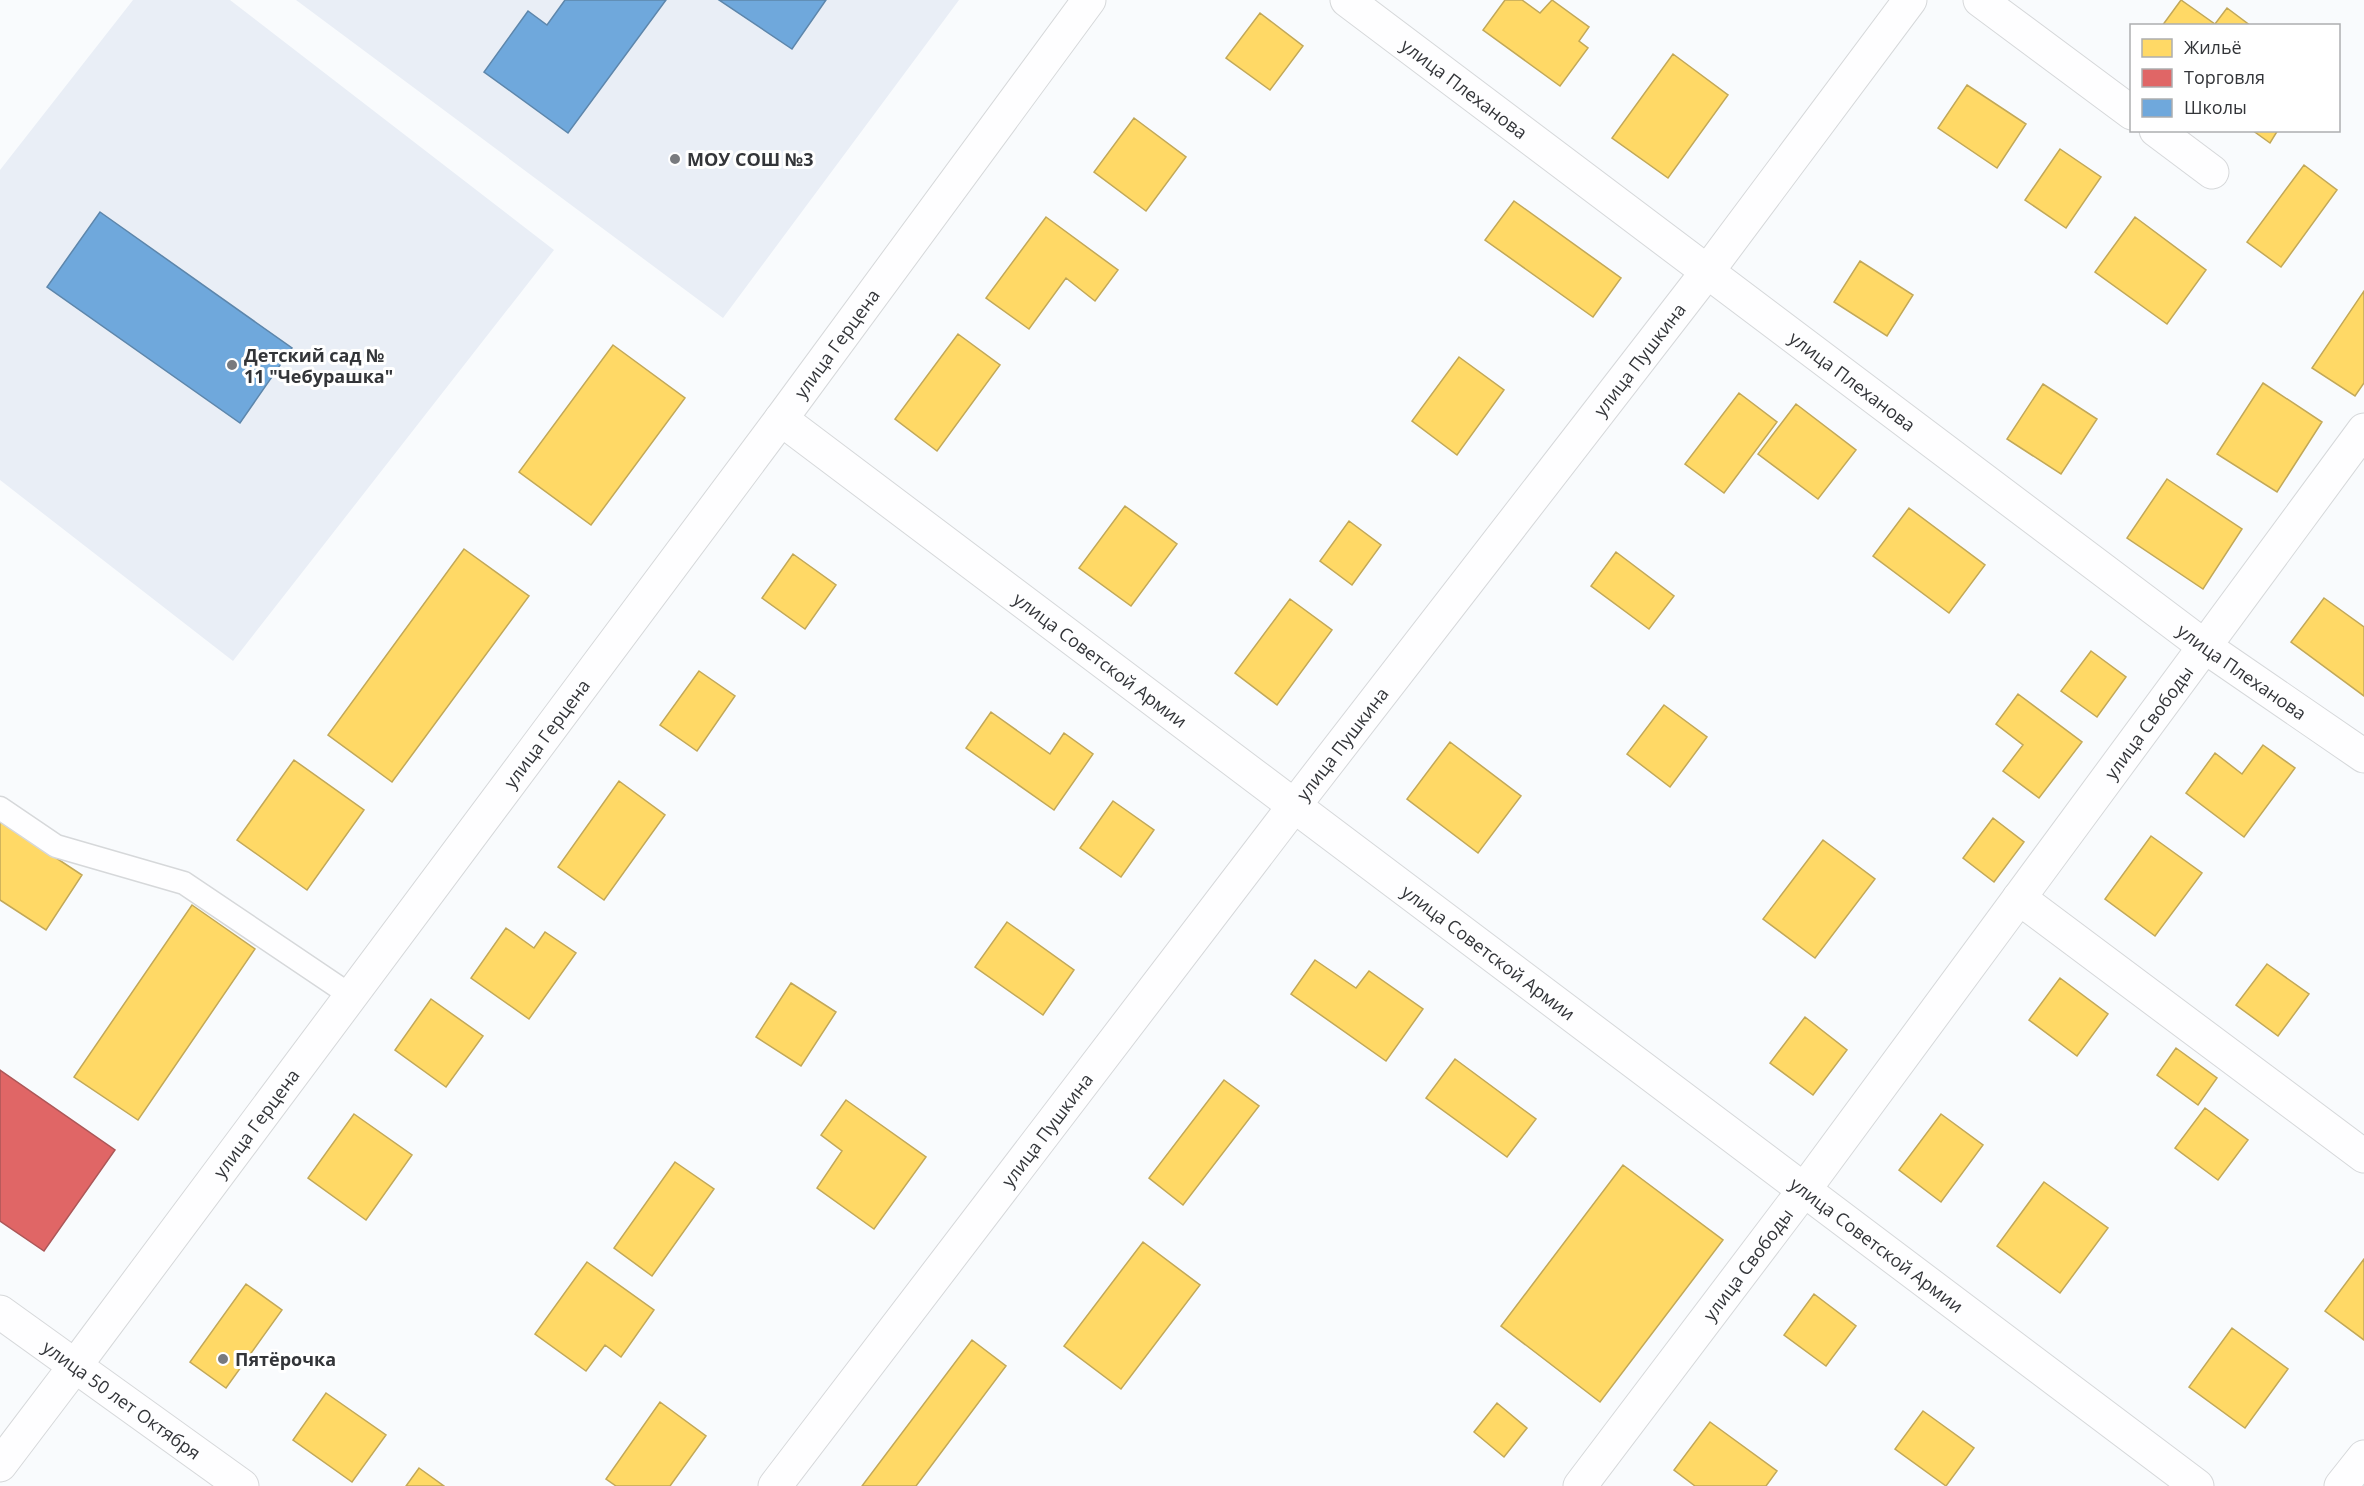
<svg xmlns="http://www.w3.org/2000/svg" width="2364" height="1486" font-family="'Open Sans',sans-serif">
  <rect width="100%" height="100%" fill="#f9fbfd"/>
  <!-- built -->
  <path fill="#e9eef6" d="M 133,0 L 230,0 L 554,250 L 233,661 L 0,480 L 0,170 Z
    M 296,0 L 959,0 L 723,318 Z"/>
  <!-- homes -->
  <path fill="#ffd966" stroke="#c2a858" stroke-width="1.5" d="M 1505,0 L 1522,0 L 1540,13 L 1552,0 L 1589,27 L 1579,41 L 1588,48 L 1560,86 L 1483,30 Z
    M 2181,0 L 2215,24 L 2227,8 L 2251,26 L 2162,26 Z
    M 1260,13 L 1303,46 L 1270,90 L 1226,58 Z
    M 1673,54 L 1728,95 L 1668,178 L 1612,138 Z
    M 1967,85 L 2026,124 L 1997,168 L 1938,128 Z
    M 1134,118 L 1186,157 L 1146,211 L 1094,172 Z
    M 2252,130 L 2278,130 L 2270,143 Z
    M 2060,149 L 2101,177 L 2066,228 L 2025,200 Z
    M 2304,165 L 2337,190 L 2281,267 L 2247,242 Z
    M 1514,201 L 1621,278 L 1593,317 L 1485,240 Z
    M 1046,217 L 1118,270 L 1095,301 L 1066,278 L 1029,329 L 986,298 Z
    M 2135,217 L 2206,270 L 2167,324 L 2095,272 Z
    M 1860,261 L 1913,295 L 1887,336 L 1834,302 Z
    M 2364,291 L 2364,383 L 2355,396 L 2312,368 Z
    M 958,334 L 1000,365 L 937,451 L 895,419 Z
    M 613,345 L 685,398 L 591,525 L 519,472 Z
    M 1459,357 L 1504,390 L 1457,455 L 1412,421 Z
    M 2263,383 L 2322,422 L 2277,492 L 2217,454 Z
    M 2043,384 L 2097,419 L 2061,474 L 2007,439 Z
    M 1739,393 L 1777,422 L 1724,493 L 1685,464 Z
    M 1796,404 L 1856,450 L 1818,499 L 1758,454 Z
    M 2167,479 L 2242,529 L 2203,589 L 2127,538 Z
    M 1125,506 L 1177,544 L 1131,606 L 1079,568 Z
    M 1909,508 L 1985,565 L 1949,613 L 1873,556 Z
    M 1349,521 L 1381,545 L 1352,585 L 1320,561 Z
    M 464,549 L 529,596 L 392,782 L 328,735 Z
    M 1616,552 L 1674,596 L 1649,629 L 1591,586 Z
    M 793,554 L 836,585 L 805,629 L 762,598 Z
    M 2324,598 L 2364,627 L 2364,696 L 2291,642 Z
    M 1290,599 L 1332,630 L 1277,705 L 1235,673 Z
    M 2091,651 L 2126,677 L 2097,717 L 2061,691 Z
    M 699,671 L 735,696 L 697,751 L 660,725 Z
    M 2018,694 L 2082,742 L 2039,798 L 2003,771 L 2023,745 L 1996,724 Z
    M 1664,705 L 1707,737 L 1670,787 L 1627,754 Z
    M 991,712 L 1050,754 L 1064,733 L 1093,754 L 1054,810 L 966,748 Z
    M 1450,742 L 1521,796 L 1478,853 L 1407,799 Z
    M 2263,745 L 2295,768 L 2244,837 L 2186,793 L 2215,753 L 2242,774 Z
    M 294,760 L 364,810 L 307,890 L 237,840 Z
    M 619,781 L 665,815 L 604,900 L 558,867 Z
    M 1113,801 L 1154,830 L 1121,877 L 1080,848 Z
    M 1993,818 L 2024,842 L 1994,882 L 1963,858 Z
    M 0,821 L 82,875 L 46,930 L 0,900 Z
    M 2151,836 L 2202,873 L 2155,936 L 2105,899 Z
    M 1823,840 L 1875,879 L 1815,958 L 1763,919 Z
    M 192,905 L 255,949 L 138,1120 L 74,1077 Z
    M 1007,922 L 1074,970 L 1043,1015 L 975,967 Z
    M 506,928 L 534,948 L 545,932 L 576,953 L 529,1019 L 471,978 Z
    M 1315,960 L 1356,988 L 1369,971 L 1423,1009 L 1386,1061 L 1291,994 Z
    M 2267,964 L 2309,994 L 2278,1036 L 2236,1005 Z
    M 2060,978 L 2108,1014 L 2077,1056 L 2029,1020 Z
    M 791,983 L 836,1012 L 801,1066 L 756,1037 Z
    M 431,999 L 483,1036 L 446,1087 L 395,1050 Z
    M 1805,1017 L 1847,1050 L 1813,1095 L 1770,1063 Z
    M 2176,1048 L 2217,1078 L 2198,1105 L 2157,1075 Z
    M 1455,1059 L 1536,1119 L 1507,1157 L 1426,1098 Z
    M 1224,1080 L 1259,1106 L 1183,1205 L 1149,1178 Z
    M 846,1100 L 926,1157 L 874,1229 L 817,1188 L 842,1151 L 821,1135 Z
    M 2205,1108 L 2248,1140 L 2218,1180 L 2175,1148 Z
    M 354,1114 L 412,1155 L 366,1220 L 308,1178 Z
    M 1941,1114 L 1983,1145 L 1941,1202 L 1899,1170 Z
    M 675,1162 L 714,1189 L 652,1276 L 614,1248 Z
    M 1623,1165 L 1723,1240 L 1600,1402 L 1501,1326 Z
    M 2044,1182 L 2108,1228 L 2060,1293 L 1997,1246 Z
    M 1143,1242 L 1200,1285 L 1121,1389 L 1064,1346 Z
    M 2364,1259 L 2364,1340 L 2325,1311 Z
    M 587,1262 L 654,1310 L 621,1357 L 605,1345 L 586,1371 L 535,1334 Z
    M 246,1284 L 282,1310 L 226,1388 L 190,1362 Z
    M 1814,1294 L 1856,1326 L 1826,1366 L 1784,1335 Z
    M 2232,1328 L 2288,1369 L 2245,1428 L 2189,1387 Z
    M 972,1340 L 1006,1366 L 916,1486 L 862,1486 Z
    M 326,1393 L 386,1435 L 352,1482 L 293,1440 Z
    M 660,1402 L 706,1436 L 670,1486 L 616,1486 L 606,1479 Z
    M 1497,1403 L 1527,1428 L 1504,1457 L 1474,1432 Z
    M 1923,1411 L 1974,1448 L 1946,1486 L 1895,1449 Z
    M 1710,1422 L 1777,1471 L 1766,1486 L 1695,1486 L 1674,1470 Z
    M 419,1468 L 444,1486 L 406,1486 Z"/>
  <!-- shops -->
  <path fill="#e06666" stroke="#ac5758" stroke-width="1.5" d="M 0,1070 L 115,1150 L 44,1251 L 0,1221 Z"/>
  <!-- schools -->
  <path fill="#6fa8dc" stroke="#5d86ab" stroke-width="1.5" d="M 565,0 L 666,0 L 568,133 L 484,72 L 528,11 L 547,25 Z
    M 719,0 L 826,0 L 792,49 Z
    M 100,212 L 292,348 L 240,423 L 47,287 Z"/>
  <g fill="none" stroke-linecap="round" stroke-linejoin="round">
    <!-- service casing -->
    <g stroke="#d6d8da" stroke-width="25">
      <path id="service" d="M 0,808 L 56,846 L 184,883 L 350,995"/>
    </g>
    <!-- minor casing -->
    <g stroke="#d6d8da" stroke-width="35">
      <g id="minor">
        <path id="s1" d="M 1347,0 L 2204,646 L 2364,756"/>
        <path d="M 1980,0 L 2132,113"/>
        <path d="M 2156,130 L 2212,172"/>
        <path id="s2" d="M 781,419 L 2197,1486"/>
        <path d="M 2019,898 L 2364,1156"/>
        <path d="M 0,1465 L 75,1366"/>
        <path id="s3" d="M 775,1486 L 1294,806 L 1707,272 L 1910,0"/>
        <path id="s4" d="M 1580,1486 L 1804,1190 L 2364,430"/>
        <path d="M 2341,1486 L 2364,1457"/>
      </g>
    </g>
    <!-- tertiary casing -->
    <g stroke="#d6d8da" stroke-width="35">
      <g id="tertiary">
        <path id="s5" d="M 0,1312 L 242,1486"/>
        <path id="s6" d="M 75,1366 L 781,419 L 1089,0"/>
      </g>
    </g>
    <!-- service -->
    <use href="#service" stroke="#fefeff" stroke-width="22"/>
    <!-- minor -->
    <use href="#minor" stroke="#fefeff" stroke-width="33"/>
    <!-- tertiary -->
    <use href="#tertiary" stroke="#fefeff" stroke-width="33"/>
  </g>
  <!-- markers -->
  <g fill="#787a7e" stroke="#fff" stroke-width="2">
    <circle cx="675" cy="159" r="6"/>
    <circle cx="232" cy="365" r="6"/>
    <circle cx="223" cy="1359" r="6"/>
  </g>
  <g text-anchor="middle" dominant-baseline="central" stroke-width="6" stroke-linejoin="round" paint-order="stroke">
    <!-- street labels -->
    <g font-size="18" fill="#333539" stroke="#fff">
      <text stroke="none"><textPath href="#s1" startOffset="147">улица Плеханова</textPath></text>
      <text stroke="none"><textPath href="#s6" startOffset="1275">улица Герцена</textPath></text>
      <text stroke="none"><textPath href="#s3" startOffset="1420">улица Пушкина</textPath></text>
      <text stroke="none"><textPath href="#s1" startOffset="633">улица Плеханова</textPath></text>
      <text stroke="none"><textPath href="#s2" startOffset="400">улица Советской Армии</textPath></text>
      <text stroke="none"><textPath href="#s1" startOffset="1119">улица Плеханова</textPath></text>
      <text stroke="none"><textPath href="#s4" startOffset="952">улица Свободы</textPath></text>
      <text stroke="none"><textPath href="#s6" startOffset="789">улица Герцена</textPath></text>
      <text stroke="none"><textPath href="#s3" startOffset="934">улица Пушкина</textPath></text>
      <text stroke="none"><textPath href="#s2" startOffset="886">улица Советской Армии</textPath></text>
      <text stroke="none"><textPath href="#s6" startOffset="303">улица Герцена</textPath></text>
      <text stroke="none"><textPath href="#s3" startOffset="448">улица Пушкина</textPath></text>
      <text stroke="none"><textPath href="#s2" startOffset="1372">улица Советской Армии</textPath></text>
      <text stroke="none"><textPath href="#s4" startOffset="278">улица Свободы</textPath></text>
      <text stroke="none"><textPath href="#s5" startOffset="150">улица 50 лет Октября</textPath></text>
    </g>
    <!-- poi labels -->
    <g font-size="18" font-weight="bold" fill="#333539" stroke="#fff" text-anchor="start">
      <text x="687" y="159">МОУ СОШ №3</text>
      <text x="244" y="355">Детский сад №<tspan x="244" dy="21">11 "Чебурашка"</tspan></text>
      <text x="235" y="1359">Пятёрочка</text>
    </g>
  </g>
  <!-- legend -->
  <rect x="2130" y="24" width="210" height="108" fill="#ffffff" stroke="#adaeb0" stroke-width="1.5"/>
  <rect x="2142" y="39" width="30" height="18" fill="#ffd966" stroke="#adaeb0" stroke-width="1.5"/>
  <text x="2184" y="54" font-size="18" fill="#333539">Жильё</text>
  <rect x="2142" y="69" width="30" height="18" fill="#e06666" stroke="#adaeb0" stroke-width="1.5"/>
  <text x="2184" y="84" font-size="18" fill="#333539">Торговля</text>
  <rect x="2142" y="99" width="30" height="18" fill="#6fa8dc" stroke="#adaeb0" stroke-width="1.5"/>
  <text x="2184" y="114" font-size="18" fill="#333539">Школы</text>
</svg>
